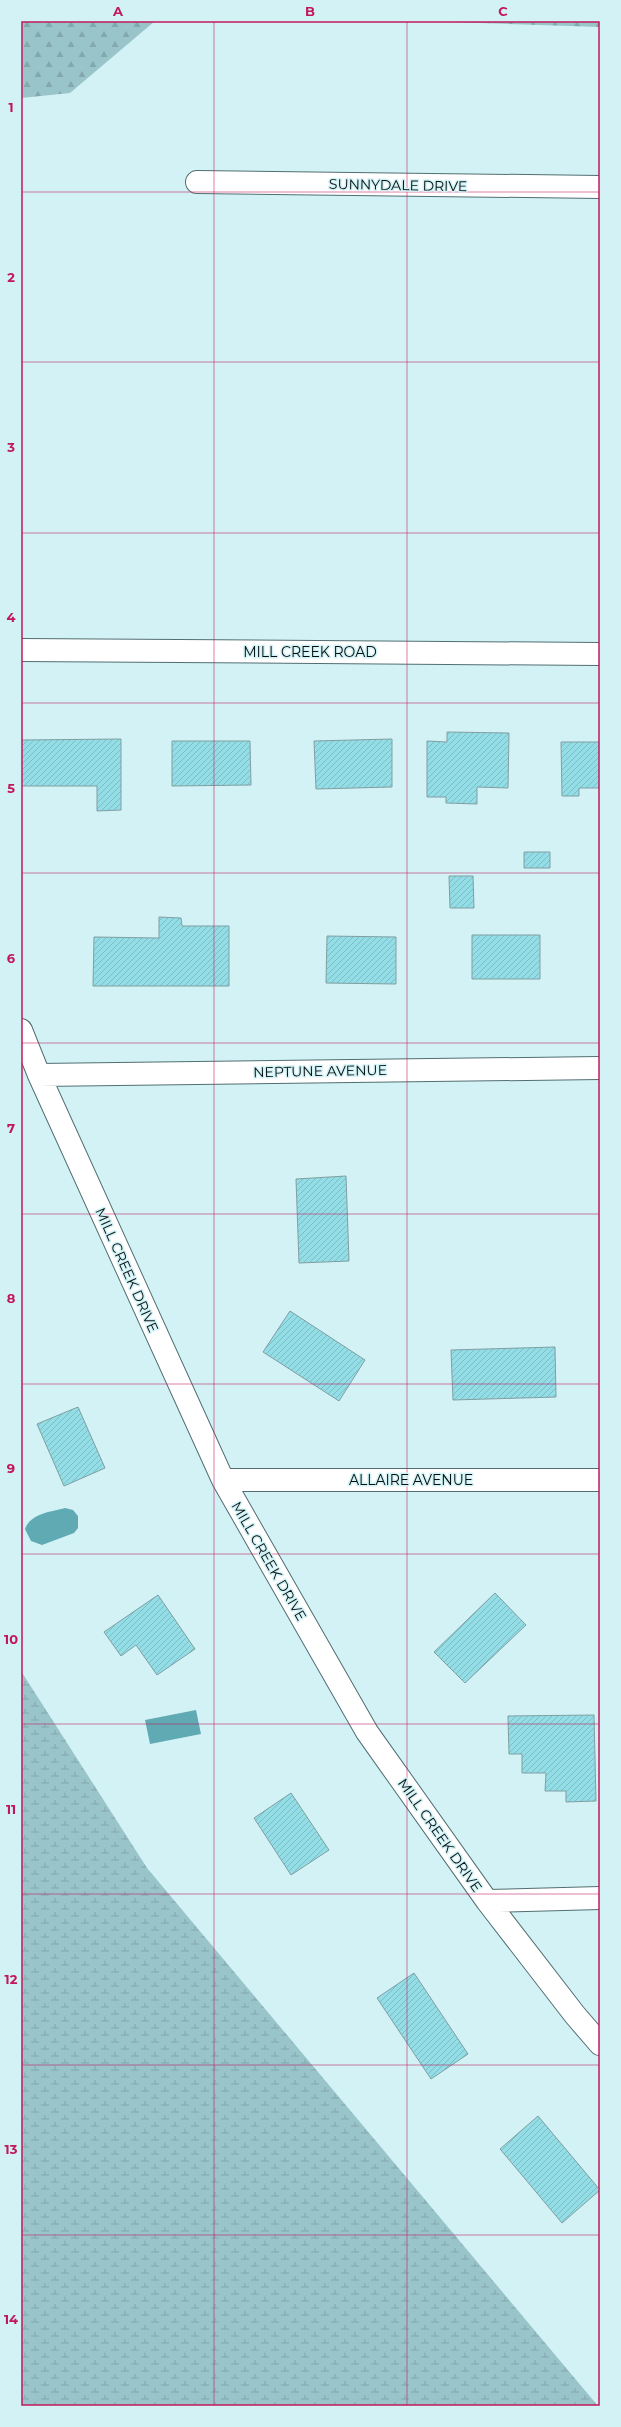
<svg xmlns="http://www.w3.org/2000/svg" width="621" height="2427" font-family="Montserrat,sans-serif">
  <defs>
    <pattern id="forest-firs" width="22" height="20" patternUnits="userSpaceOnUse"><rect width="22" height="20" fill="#99c4ca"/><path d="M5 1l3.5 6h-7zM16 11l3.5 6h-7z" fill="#82a7ac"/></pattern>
    <pattern id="wetland-marsh" width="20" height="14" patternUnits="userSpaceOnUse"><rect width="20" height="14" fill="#99c4ca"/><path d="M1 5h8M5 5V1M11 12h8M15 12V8" fill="none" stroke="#82a7ac"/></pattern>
    <pattern id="building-hatch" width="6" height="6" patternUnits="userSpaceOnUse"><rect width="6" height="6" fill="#92dde6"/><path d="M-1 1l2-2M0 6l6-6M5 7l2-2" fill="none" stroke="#7cbdc4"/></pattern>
  </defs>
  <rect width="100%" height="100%" fill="#d2f2f6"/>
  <!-- forest -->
  <path fill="url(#forest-firs)" d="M 21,21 L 155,21 L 70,93 L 21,98 Z
    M 419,21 L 600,21 L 600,27 Z"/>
  <!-- wetland -->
  <path fill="url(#wetland-marsh)" d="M 21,1671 L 147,1868 L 598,2406 L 21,2406 Z"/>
  <!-- water -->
  <path fill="#60aab3" d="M 65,1508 L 73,1510 L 78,1516 L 78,1528 L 74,1533 L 42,1545 L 31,1541 L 25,1529 C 31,1513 51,1512 65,1508 Z
    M 196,1710 L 201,1734 L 150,1744 L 145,1720 Z"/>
  <!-- building -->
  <path fill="url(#building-hatch)" stroke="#819fa2" d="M 447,732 L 509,733 L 508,788 L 477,787 L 477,804 L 446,803 L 446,797 L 427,797 L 427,741 L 447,742 Z
    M 121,739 L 121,810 L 97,811 L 97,786 L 21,786 L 21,740 Z
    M 392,739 L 392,787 L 316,789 L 314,741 Z
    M 172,741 L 250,741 L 251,785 L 172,786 Z
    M 561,742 L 600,742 L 600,788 L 579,788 L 579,796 L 562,796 Z
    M 524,852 L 550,852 L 550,868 L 524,868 Z
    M 449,876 L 473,876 L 474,908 L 450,908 Z
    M 159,917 L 181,918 L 182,926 L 229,926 L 229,986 L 93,986 L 94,937 L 159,938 Z
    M 472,935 L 540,935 L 540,979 L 472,979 Z
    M 327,936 L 396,937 L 396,984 L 326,983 Z
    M 346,1176 L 349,1261 L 299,1263 L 296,1179 Z
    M 290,1311 L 365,1360 L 339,1401 L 263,1352 Z
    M 555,1347 L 556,1397 L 453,1400 L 451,1350 Z
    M 78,1407 L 105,1468 L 64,1486 L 37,1424 Z
    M 495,1593 L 526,1625 L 465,1683 L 434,1652 Z
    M 158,1595 L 195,1649 L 157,1675 L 136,1645 L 121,1656 L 104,1632 Z
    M 594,1715 L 596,1801 L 566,1802 L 566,1791 L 545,1791 L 546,1773 L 522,1773 L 522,1754 L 509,1754 L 508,1716 Z
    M 291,1793 L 329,1850 L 291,1875 L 254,1818 Z
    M 414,1973 L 468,2054 L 431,2079 L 377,1998 Z
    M 538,2116 L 600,2190 L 562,2223 L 500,2149 Z"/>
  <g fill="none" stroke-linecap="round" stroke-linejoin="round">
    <!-- minor casing -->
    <g stroke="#526e72" stroke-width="24">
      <path id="minor" d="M 197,182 L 600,187
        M 21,650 L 600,654
        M 21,1030 L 39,1075 L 223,1480 L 367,1732 L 487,1901 L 575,2015 L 600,2044
        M 39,1075 L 600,1068
        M 223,1480 L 600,1480
        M 487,1901 L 600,1898"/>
    </g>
    <!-- minor -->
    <use href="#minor" stroke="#fff" stroke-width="22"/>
  </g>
  <!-- grid -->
  <path fill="none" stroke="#c2185b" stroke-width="1" stroke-opacity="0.55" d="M 214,21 L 214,2406M 407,21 L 407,2406M 21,192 L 600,192M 21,362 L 600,362M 21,533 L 600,533M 21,703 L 600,703M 21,873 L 600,873M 21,1043 L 600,1043M 21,1214 L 600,1214M 21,1384 L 600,1384M 21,1554 L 600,1554M 21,1724 L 600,1724M 21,1894 L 600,1894M 21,2065 L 600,2065M 21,2235 L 600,2235"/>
  <g text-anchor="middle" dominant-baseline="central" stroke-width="3" stroke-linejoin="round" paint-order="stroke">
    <!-- street labels -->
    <g font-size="14" fill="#061012" stroke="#d2f2f6">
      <text transform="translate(398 185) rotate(1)">SUNNYDALE DRIVE</text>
      <text x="310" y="652">MILL CREEK ROAD</text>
      <text transform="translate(320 1071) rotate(-1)">NEPTUNE AVENUE</text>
      <text transform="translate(127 1270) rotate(66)">MILL CREEK DRIVE</text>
      <text x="411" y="1480">ALLAIRE AVENUE</text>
      <text transform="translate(269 1561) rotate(60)">MILL CREEK DRIVE</text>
      <text transform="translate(440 1835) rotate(55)">MILL CREEK DRIVE</text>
    </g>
  </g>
  <!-- border -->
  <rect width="621" height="2427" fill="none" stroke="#d2f2f6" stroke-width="44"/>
  <rect x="22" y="22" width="577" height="2383" fill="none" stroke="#c2185b" stroke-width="1.5"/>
  <g font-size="13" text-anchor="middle" font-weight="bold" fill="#c2185b">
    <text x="118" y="16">A</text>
    <text x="310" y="16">B</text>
    <text x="503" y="16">C</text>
    <text x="11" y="112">1</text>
    <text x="11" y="282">2</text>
    <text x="11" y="452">3</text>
    <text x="11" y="622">4</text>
    <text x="11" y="793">5</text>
    <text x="11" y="963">6</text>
    <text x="11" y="1133">7</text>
    <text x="11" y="1303">8</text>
    <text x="11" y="1473">9</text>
    <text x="11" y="1644">10</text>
    <text x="11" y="1814">11</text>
    <text x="11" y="1984">12</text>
    <text x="11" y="2154">13</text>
    <text x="11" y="2324">14</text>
  </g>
</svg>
